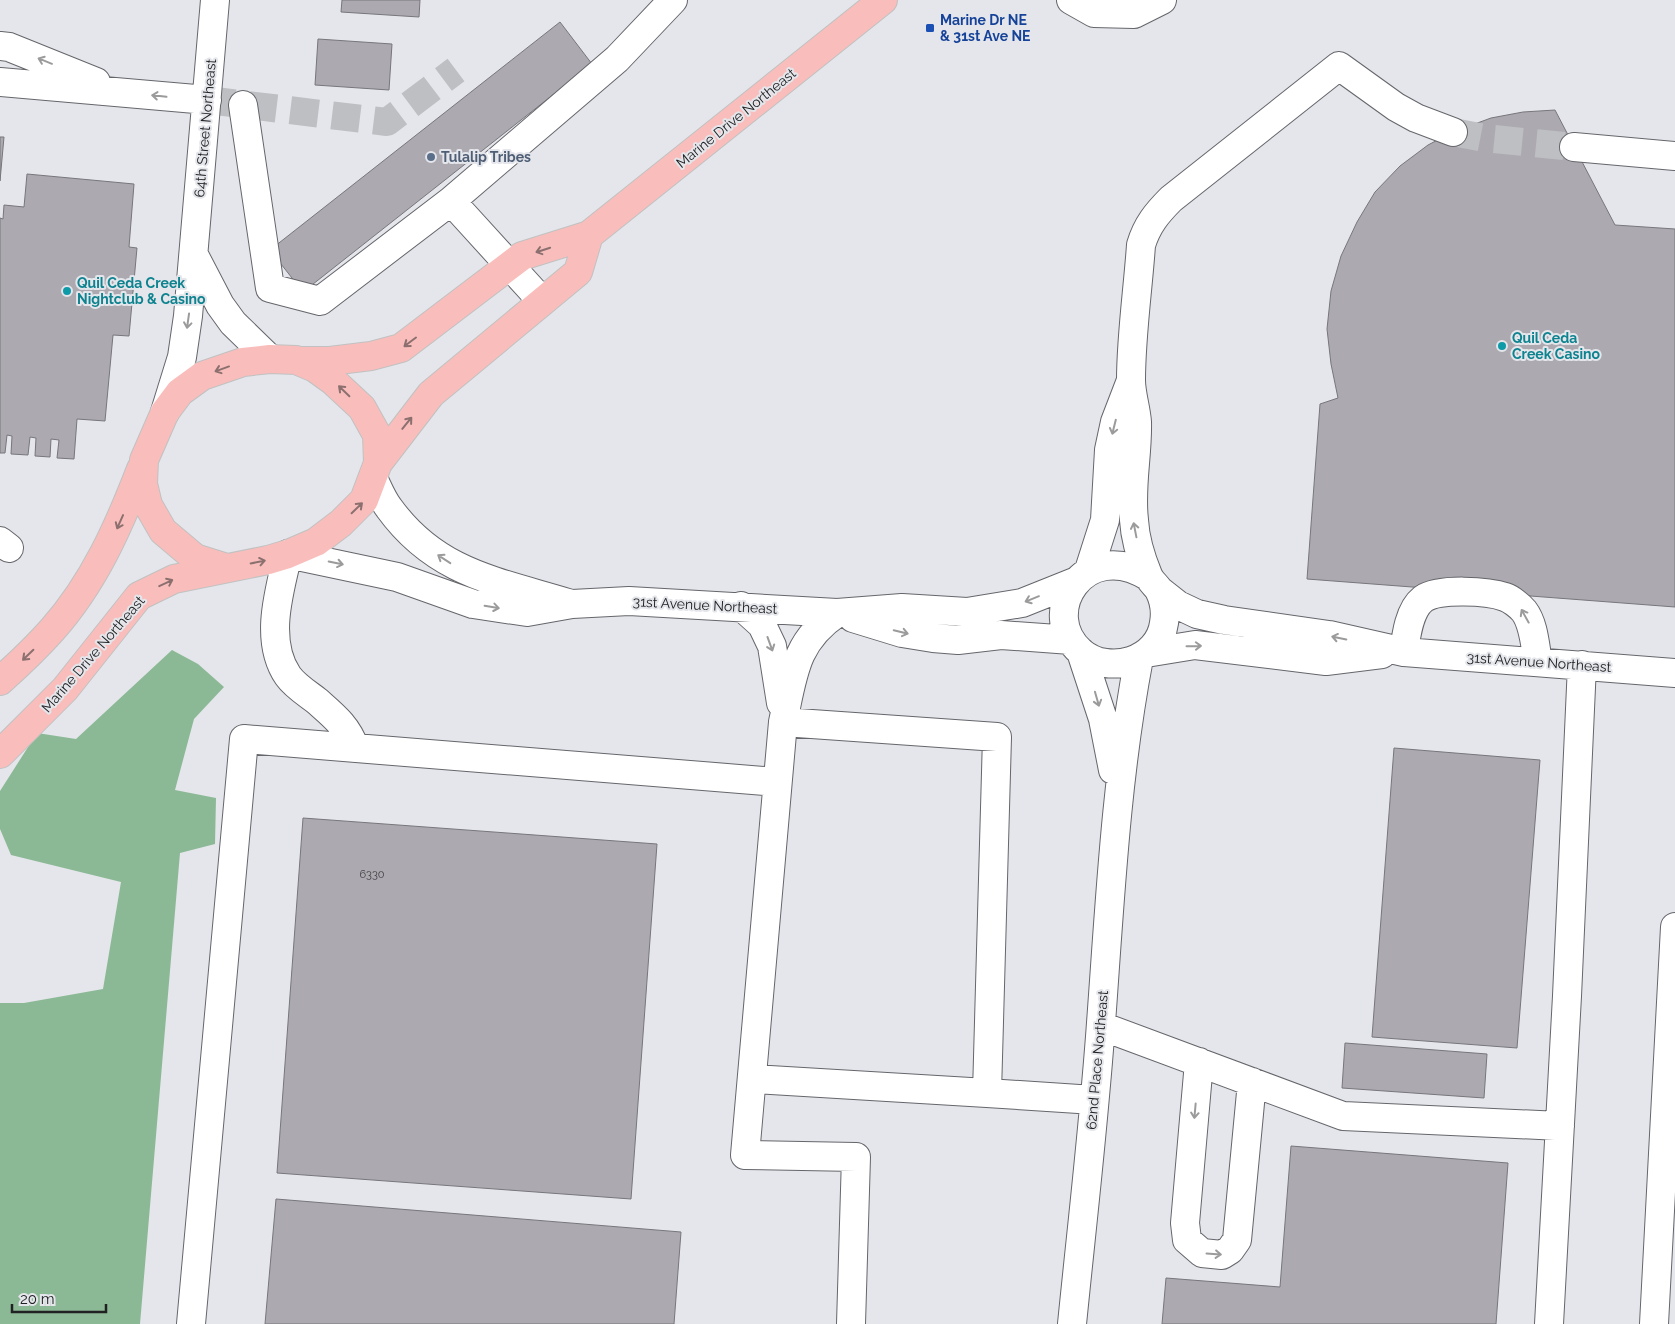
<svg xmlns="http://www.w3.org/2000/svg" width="1675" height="1324" font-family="Raleway,sans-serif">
  <rect width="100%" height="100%" fill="#e4e6eb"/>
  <!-- forest -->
  <path fill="#8cb995" d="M 172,650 L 198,664 L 224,687 L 194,719 L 175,790 L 216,798 L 215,844 L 180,853 L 140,1324 L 0,1324 L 0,1003 L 24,1003 L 103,989 L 121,882 L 11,855 L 0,829 L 0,791 L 37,733 L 76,739 Z"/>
  <!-- building -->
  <path fill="#acaab0" stroke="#77767b" d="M 342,0 L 420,0 L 419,17 L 341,12 Z
    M 560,22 L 592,64 L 303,292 L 270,250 Z
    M 318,39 L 392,44 L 389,90 L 315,85 Z
    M 1555,110 L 1615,225 L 1675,229 L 1675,607 L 1307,579 L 1320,404 L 1338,398 L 1331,364 L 1327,329 L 1331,291 L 1341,256 L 1357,222 L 1375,192 L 1400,166 L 1428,145 L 1453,132 L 1491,118 L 1523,112 Z
    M 0,137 L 4,137 L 0,181 Z
    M 27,174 L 134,184 L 129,247 L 137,248 L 129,336 L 113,335 L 105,421 L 77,419 L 74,459 L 57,458 L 59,440 L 51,439 L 50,457 L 35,456 L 36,438 L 30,437 L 28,455 L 11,454 L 12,436 L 7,435 L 5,453 L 0,453 L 0,218 L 3,219 L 4,205 L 24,207 Z
    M 1394,748 L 1540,760 L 1517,1048 L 1372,1037 Z
    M 303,818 L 657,844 L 631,1199 L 277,1173 Z
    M 1345,1043 L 1487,1054 L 1484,1098 L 1342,1088 Z
    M 1291,1146 L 1508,1163 L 1496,1324 L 1162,1324 L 1166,1278 L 1280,1287 Z
    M 276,1199 L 681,1232 L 674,1324 L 265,1324 Z"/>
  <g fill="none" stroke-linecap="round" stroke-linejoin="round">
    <!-- minor-tunnel -->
    <path stroke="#bdbfc3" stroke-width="28" stroke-dasharray="28 14" stroke-linecap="butt" d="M 207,100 L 387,122 L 456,70
      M 1453,132 L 1484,138 L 1574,147"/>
    <!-- minor casing -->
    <g stroke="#65666b" stroke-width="30">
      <path id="minor" d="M 1071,0 L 1094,13 L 1134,14 L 1162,0
        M 0,46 L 9,47 L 96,82
        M 0,82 L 207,100
        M 243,105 L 270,288 L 320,301 L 451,201 L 617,59 L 673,0
        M 1574,147 L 1675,156
        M 451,201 L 542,301
        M 194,255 L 220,305 L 233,323 L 270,359
        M 165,412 L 182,357 L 188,316 L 215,0
        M 373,478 C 378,488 382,499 389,508 C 436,573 496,581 568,603
        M 0,541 L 9,548
        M 1089,570 L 1105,520 L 1109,450 L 1115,422 L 1130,383
        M 1149,577 C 1084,536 1037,614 1081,652 C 1109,676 1159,661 1164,623 C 1166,612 1164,600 1159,590 C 1156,585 1150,581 1148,575 C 1141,558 1135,538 1134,520 C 1130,487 1138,454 1137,422 C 1136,408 1131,394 1131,380 C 1131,336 1138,289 1141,245 C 1147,225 1157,213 1171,199 L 1339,66 L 1396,107 L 1416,118 L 1453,132
        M 1159,590 L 1178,605 L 1197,614 L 1224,620 L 1329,635 L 1404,652 L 1675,673
        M 741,606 L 762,625 L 772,646 L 781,703
        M 837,613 C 795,641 793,675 783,722 L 745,1155 L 856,1157 L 851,1324
        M 853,618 L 902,633 L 933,638 L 958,640 L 1001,635 L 1071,640
        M 1081,652 L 1103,719 L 1113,770
        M 1404,652 C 1406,636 1409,610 1423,599 C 1439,588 1488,591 1505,597 C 1511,599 1520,606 1524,611 C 1534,624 1535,646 1538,662
        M 1146,653 L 1195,645 L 1326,661 L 1382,654
        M 355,748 C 347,726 334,716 317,701 C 308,694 295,686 288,676 C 264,641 279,592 288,554 L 397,577 L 473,604 L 527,612 L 572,604 L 629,601 L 837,613 L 902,608 L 967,612 L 1022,603 L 1077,581
        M 1101,1026 L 1343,1116 L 1560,1126
        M 1199,1062 L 1185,1223 L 1187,1240 L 1202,1253 L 1222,1255 L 1230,1250 L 1237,1240 L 1252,1082
        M 752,1079 L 987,1093 L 997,737 L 783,722
        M 987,1093 L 1094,1100
        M 191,1324 L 244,739 L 777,782
        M 1072,1324 C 1082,1224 1094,1123 1101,1023 C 1110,900 1116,778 1139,658
        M 1549,1324 L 1567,996 L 1582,665
        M 1654,1324 L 1675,927"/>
    </g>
    <!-- major casing -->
    <g stroke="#c1c1c1" stroke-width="30">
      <path id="major" d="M 300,361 L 330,361 L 371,356 L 401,348 L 522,256 L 589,235 L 883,0
        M 378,463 L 431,394 L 578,272 L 589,235
        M 0,681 C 18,665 36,648 52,630 C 94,583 119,526 141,469
        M 0,754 L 65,689 L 139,596 L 174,579 L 268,560 L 288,554 L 316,542 L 341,523 L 364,500 L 378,463 L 377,435 L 362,408 L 333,381 L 315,368 L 296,360 L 270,359 L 243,362 L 202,376 L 180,392 L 165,412 L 144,460 L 143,484 L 148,505 L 163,531 L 195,558 L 227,568"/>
    </g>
    <!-- minor -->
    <use href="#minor" stroke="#fff" stroke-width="28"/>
    <!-- major -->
    <use href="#major" stroke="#f9bebc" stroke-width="28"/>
  </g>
  <!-- one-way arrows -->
  <defs><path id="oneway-shaft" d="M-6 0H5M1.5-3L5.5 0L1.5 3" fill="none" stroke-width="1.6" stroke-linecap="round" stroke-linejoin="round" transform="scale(1.25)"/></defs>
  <g stroke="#9b9b9c">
    <use href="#oneway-shaft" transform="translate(45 61) rotate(-158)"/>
    <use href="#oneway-shaft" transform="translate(159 96) rotate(-174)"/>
    <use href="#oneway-shaft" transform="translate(188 321) rotate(98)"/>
    <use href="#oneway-shaft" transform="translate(1114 427) rotate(104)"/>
    <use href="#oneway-shaft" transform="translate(1135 530) rotate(-101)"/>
    <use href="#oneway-shaft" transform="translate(444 559) rotate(-147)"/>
    <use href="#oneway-shaft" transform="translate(336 563) rotate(12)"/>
    <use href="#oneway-shaft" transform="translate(1032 599) rotate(158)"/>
    <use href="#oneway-shaft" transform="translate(492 607) rotate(9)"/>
    <use href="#oneway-shaft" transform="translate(1525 616) rotate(-119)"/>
    <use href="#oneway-shaft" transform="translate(901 632) rotate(14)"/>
    <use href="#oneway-shaft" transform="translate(1339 638) rotate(-168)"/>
    <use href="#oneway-shaft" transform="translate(770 644) rotate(70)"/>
    <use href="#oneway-shaft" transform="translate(1194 646) rotate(-1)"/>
    <use href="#oneway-shaft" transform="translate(1097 699) rotate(74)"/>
    <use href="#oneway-shaft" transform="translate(1195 1111) rotate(95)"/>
    <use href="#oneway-shaft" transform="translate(1214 1254) rotate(4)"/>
  </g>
  <g stroke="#8c706f">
    <use href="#oneway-shaft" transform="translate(543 250) rotate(162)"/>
    <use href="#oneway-shaft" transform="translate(410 342) rotate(143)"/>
    <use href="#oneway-shaft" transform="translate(222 369) rotate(160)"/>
    <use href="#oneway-shaft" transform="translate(344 391) rotate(-136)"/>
    <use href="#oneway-shaft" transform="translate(407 423) rotate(-51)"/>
    <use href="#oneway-shaft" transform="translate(357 508) rotate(-44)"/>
    <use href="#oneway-shaft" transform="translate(120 522) rotate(114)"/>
    <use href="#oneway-shaft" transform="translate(258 562) rotate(-11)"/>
    <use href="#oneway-shaft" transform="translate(166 583) rotate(-25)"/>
    <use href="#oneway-shaft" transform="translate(28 655) rotate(136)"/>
  </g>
  <!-- markers -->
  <rect fill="#1a4fb4" stroke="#e4e6eb" stroke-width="2" x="925" y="23" width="10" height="10" rx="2.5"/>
  <circle fill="#5c6f8a" stroke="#e4e6eb" stroke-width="2" cx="431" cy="157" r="5"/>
  <g fill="#0f9aa8" stroke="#e4e6eb" stroke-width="2">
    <circle cx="67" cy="291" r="5"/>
    <circle cx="1502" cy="346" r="5"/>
  </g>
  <g text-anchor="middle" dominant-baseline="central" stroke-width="4" stroke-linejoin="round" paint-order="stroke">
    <!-- number labels -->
    <g font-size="11" fill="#434346">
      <text x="372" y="874">6330</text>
    </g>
    <!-- transit labels -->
    <g font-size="14" font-weight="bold" fill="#164399" stroke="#e4e6eb" text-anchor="start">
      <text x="940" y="20">Marine Dr NE<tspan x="940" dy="16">&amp; 31st Ave NE</tspan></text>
    </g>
    <!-- street labels -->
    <g font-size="14" fill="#202122" stroke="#e4e6eb">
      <text transform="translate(736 118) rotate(-39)">Marine Drive Northeast</text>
      <text transform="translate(205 128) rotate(-85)">64th Street Northeast</text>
      <text transform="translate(705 605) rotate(3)">31st Avenue Northeast</text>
      <text transform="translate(93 654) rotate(-49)">Marine Drive Northeast</text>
      <text transform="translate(1539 662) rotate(4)">31st Avenue Northeast</text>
      <text transform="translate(1097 1060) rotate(-85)">62nd Place Northeast</text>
    </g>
    <!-- service labels -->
    <g font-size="14" font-weight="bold" fill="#4e5e75" stroke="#e4e6eb" text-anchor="start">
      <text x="441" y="157">Tulalip Tribes</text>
    </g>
    <!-- culture labels -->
    <g font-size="14" font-weight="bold" fill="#0d838f" stroke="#e4e6eb" text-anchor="start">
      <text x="77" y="283">Quil Ceda Creek<tspan x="77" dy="16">Nightclub &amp; Casino</tspan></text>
      <text x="1512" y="338">Quil Ceda<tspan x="1512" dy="16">Creek Casino</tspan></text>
    </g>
  </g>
  <!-- scale -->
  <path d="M12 1304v8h94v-8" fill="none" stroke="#202122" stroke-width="2.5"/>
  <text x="20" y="1304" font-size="15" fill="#202122" stroke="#e4e6eb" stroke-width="4" paint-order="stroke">20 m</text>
</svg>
